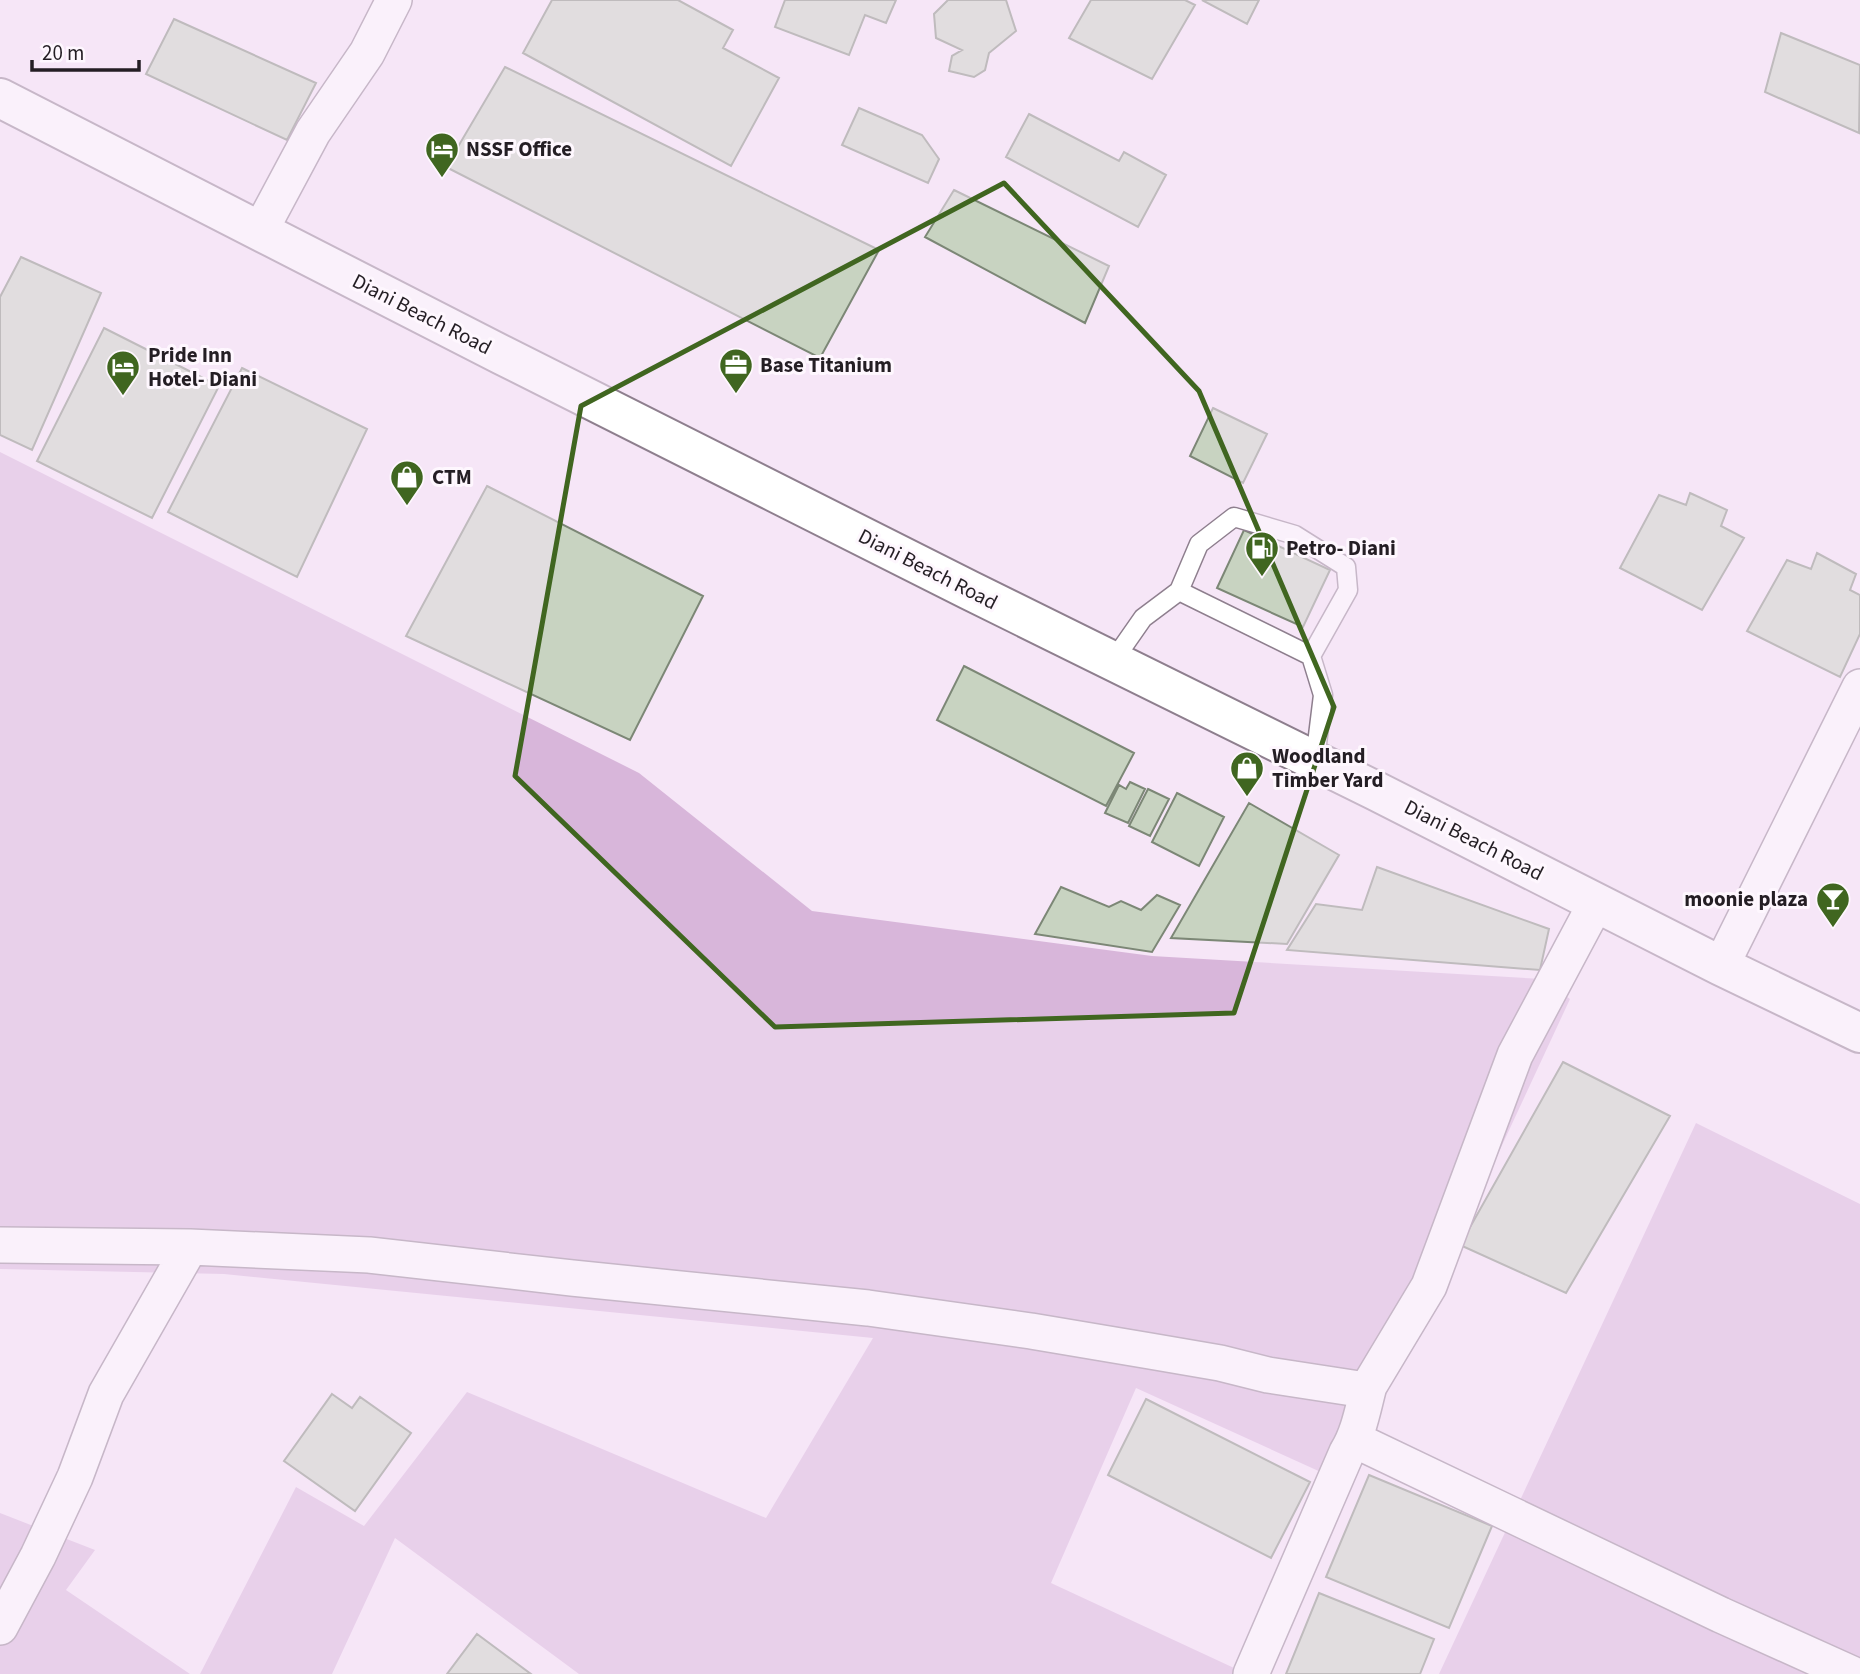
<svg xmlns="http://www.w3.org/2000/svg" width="1860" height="1674" font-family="'Source Sans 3',sans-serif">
  <rect width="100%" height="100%" fill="#f6e6f7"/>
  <!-- green -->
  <path fill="#d8b6da" d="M 0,452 L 639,773 L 812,911 L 1152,956 L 1542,979 L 1570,999 L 1345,1483 L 1136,1388 L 1051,1583 L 1247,1674 L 579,1674 L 395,1538 L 332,1674 L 200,1674 L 296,1487 L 364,1526 L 467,1392 L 766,1518 L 873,1338 L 224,1274 L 0,1269 Z
    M 1696,1123 L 1860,1204 L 1860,1674 L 1439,1674 Z
    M 0,1513 L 95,1550 L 66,1590 L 190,1674 L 0,1674 Z"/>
  <!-- building -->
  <path fill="#c8d3c1" stroke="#7c8776" stroke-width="2" d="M 552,0 L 678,0 L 733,30 L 723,48 L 779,78 L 731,166 L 523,53 Z
    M 785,0 L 896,0 L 886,23 L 865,15 L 849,55 L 775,27 Z
    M 948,0 L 1006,0 L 1016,31 L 989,53 L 985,70 L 974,77 L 949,71 L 952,56 L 962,50 L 936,38 L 934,14 Z
    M 1091,0 L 1185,0 L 1195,5 L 1152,79 L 1069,38 Z
    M 1202,0 L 1259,0 L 1247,24 Z
    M 174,19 L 316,83 L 287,140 L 146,74 Z
    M 1781,33 L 1860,65 L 1859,133 L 1765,92 Z
    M 505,67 L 879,250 L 820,358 L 446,167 Z
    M 859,108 L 922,135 L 939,159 L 928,183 L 842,145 Z
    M 1029,114 L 1119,161 L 1124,152 L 1166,175 L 1138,227 L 1006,157 Z
    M 954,190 L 1109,266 L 1085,323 L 925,237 Z
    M 21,257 L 101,293 L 32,450 L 0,435 L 0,297 Z
    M 104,328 L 219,386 L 152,518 L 37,461 Z
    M 242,368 L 367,429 L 297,577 L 168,512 Z
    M 1213,408 L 1267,434 L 1243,483 L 1190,456 Z
    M 487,486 L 703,596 L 630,740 L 406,636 Z
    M 1690,493 L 1727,510 L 1721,526 L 1744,538 L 1702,610 L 1620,568 L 1659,495 L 1686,505 Z
    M 1244,530 L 1330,570 L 1303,627 L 1217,588 Z
    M 1817,553 L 1856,574 L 1850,590 L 1860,595 L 1860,634 L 1840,677 L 1747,631 L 1787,560 L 1811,569 Z
    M 964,666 L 1134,753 L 1106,806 L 937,720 Z
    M 1130,782 L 1145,789 L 1128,823 L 1105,813 L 1119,785 L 1126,789 Z
    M 1148,789 L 1169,799 L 1150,836 L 1129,826 Z
    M 1177,793 L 1224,817 L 1199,866 L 1152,842 Z
    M 1249,803 L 1339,855 L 1287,944 L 1171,938 Z
    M 1377,867 L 1549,929 L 1540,970 L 1287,950 L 1316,904 L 1362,910 Z
    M 1061,887 L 1109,907 L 1121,901 L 1141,910 L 1157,895 L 1180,905 L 1152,952 L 1035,934 Z
    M 1563,1062 L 1670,1116 L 1566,1293 L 1460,1245 Z
    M 332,1394 L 352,1408 L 360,1397 L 411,1433 L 355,1511 L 284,1461 Z
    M 1146,1399 L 1310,1482 L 1271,1558 L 1108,1475 Z
    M 1369,1475 L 1492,1526 L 1449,1628 L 1326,1577 Z
    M 1319,1593 L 1434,1639 L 1420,1674 L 1286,1674 Z
    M 477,1634 L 531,1674 L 447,1674 Z"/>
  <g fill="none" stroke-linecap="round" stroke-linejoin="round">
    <!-- service casing -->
    <g stroke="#8e7f8e" stroke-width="21">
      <path id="service" d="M 1179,591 L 1199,544 L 1234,517 L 1295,535 L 1346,567 L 1348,590 L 1311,656
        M 1113,661 L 1143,618 L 1179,591 L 1311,656 L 1323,695 L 1315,760"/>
    </g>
    <!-- minor casing -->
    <g stroke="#8e7f8e" stroke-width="38">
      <path id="minor" d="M 260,231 L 313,132 L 367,53 L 394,0
        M 1721,966 L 1860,687
        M 0,1245 L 190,1247 L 369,1255 L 572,1278 L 868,1308 L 1031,1331 L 1150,1351 L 1220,1363 L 1268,1375 L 1359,1389 L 1369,1386 L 1429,1286 L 1515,1055 L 1596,903
        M 1355,1440 L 1721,1615 L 1852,1674
        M 0,1627 L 38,1556 L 75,1477 L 106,1394 L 190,1247
        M 1251,1674 L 1347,1452 C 1359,1433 1363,1408 1369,1386"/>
    </g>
    <!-- secondary casing -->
    <g stroke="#8e7f8e" stroke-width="42">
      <path id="secondary" d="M 0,98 L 502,355 L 969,590 L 1376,791 L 1721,966 L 1860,1033"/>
    </g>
    <!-- service -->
    <use href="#service" stroke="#fff" stroke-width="18"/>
    <!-- minor -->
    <use href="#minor" stroke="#fff" stroke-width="35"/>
    <!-- secondary -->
    <use href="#secondary" stroke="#fff" stroke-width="38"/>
  </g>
  <!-- marked area -->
  <path d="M0 0H1860V1674H0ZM 1004,183 L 1199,391 L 1334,707 L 1234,1013 L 775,1027 L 515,776 L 581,406 Z" fill="#f6e6f7" fill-opacity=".55" fill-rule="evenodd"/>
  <path fill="none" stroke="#406620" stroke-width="5" stroke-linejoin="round" d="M 1004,183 L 1199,391 L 1334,707 L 1234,1013 L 775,1027 L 515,776 L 581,406 Z"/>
  <!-- icons -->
  <defs>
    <g id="hotel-pin" transform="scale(1.75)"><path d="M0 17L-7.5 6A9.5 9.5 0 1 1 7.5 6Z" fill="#406620" stroke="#fef7fe"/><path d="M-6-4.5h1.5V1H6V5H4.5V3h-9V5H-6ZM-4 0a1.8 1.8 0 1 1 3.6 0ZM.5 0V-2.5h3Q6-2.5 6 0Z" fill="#fff"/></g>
    <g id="office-pin" transform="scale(1.75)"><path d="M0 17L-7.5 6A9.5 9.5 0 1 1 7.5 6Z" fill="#406620" stroke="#fef7fe"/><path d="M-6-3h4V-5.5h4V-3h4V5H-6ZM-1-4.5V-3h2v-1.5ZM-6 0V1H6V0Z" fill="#fff"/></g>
    <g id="shop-pin" transform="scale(1.75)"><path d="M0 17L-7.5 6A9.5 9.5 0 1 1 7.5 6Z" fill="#406620" stroke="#fef7fe"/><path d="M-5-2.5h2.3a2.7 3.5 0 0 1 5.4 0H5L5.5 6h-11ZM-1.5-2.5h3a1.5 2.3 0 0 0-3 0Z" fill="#fff"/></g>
    <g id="fuel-pin" transform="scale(1.75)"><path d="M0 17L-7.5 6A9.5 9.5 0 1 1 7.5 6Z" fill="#406620" stroke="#fef7fe"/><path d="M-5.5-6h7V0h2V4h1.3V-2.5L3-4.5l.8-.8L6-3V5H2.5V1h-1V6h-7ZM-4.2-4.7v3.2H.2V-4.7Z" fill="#fff"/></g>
    <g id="bar-pin" transform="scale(1.75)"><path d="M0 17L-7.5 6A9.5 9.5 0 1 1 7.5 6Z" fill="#406620" stroke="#fef7fe"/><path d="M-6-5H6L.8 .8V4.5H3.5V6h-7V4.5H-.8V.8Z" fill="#fff"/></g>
  </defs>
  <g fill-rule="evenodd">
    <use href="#hotel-pin" x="442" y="149"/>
    <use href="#office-pin" x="736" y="365"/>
    <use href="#hotel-pin" x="123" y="367"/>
    <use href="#shop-pin" x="407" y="477"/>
    <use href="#fuel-pin" x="1262" y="548"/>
    <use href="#shop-pin" x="1247" y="768"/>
    <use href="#bar-pin" x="1833" y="899"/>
  </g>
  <g text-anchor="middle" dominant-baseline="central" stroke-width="6" stroke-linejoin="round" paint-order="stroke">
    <!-- poi labels -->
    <g font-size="21" font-weight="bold" fill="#241e24" stroke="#fef7fe" text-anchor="start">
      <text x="466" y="149">NSSF Office</text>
      <text x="148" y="355">Pride Inn<tspan x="148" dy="24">Hotel- Diani</tspan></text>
      <text x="760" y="365">Base Titanium</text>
      <text x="432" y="477">CTM</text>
      <text x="1286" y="548">Petro- Diani</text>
      <text x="1272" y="756">Woodland<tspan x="1272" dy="24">Timber Yard</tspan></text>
      <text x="1808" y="899" text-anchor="end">moonie plaza</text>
    </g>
    <!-- street labels -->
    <g font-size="21" fill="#241e24" stroke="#fef7fe">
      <text transform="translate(422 314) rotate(27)">Diani Beach Road</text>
      <text transform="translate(928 569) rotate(27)">Diani Beach Road</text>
      <text transform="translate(1474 840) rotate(27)">Diani Beach Road</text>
    </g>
  </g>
  <!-- scale -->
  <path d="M32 60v10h107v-10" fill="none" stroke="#241e24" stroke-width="3.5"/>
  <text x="42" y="60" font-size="21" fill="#241e24" stroke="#fef7fe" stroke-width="5" paint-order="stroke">20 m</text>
</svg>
